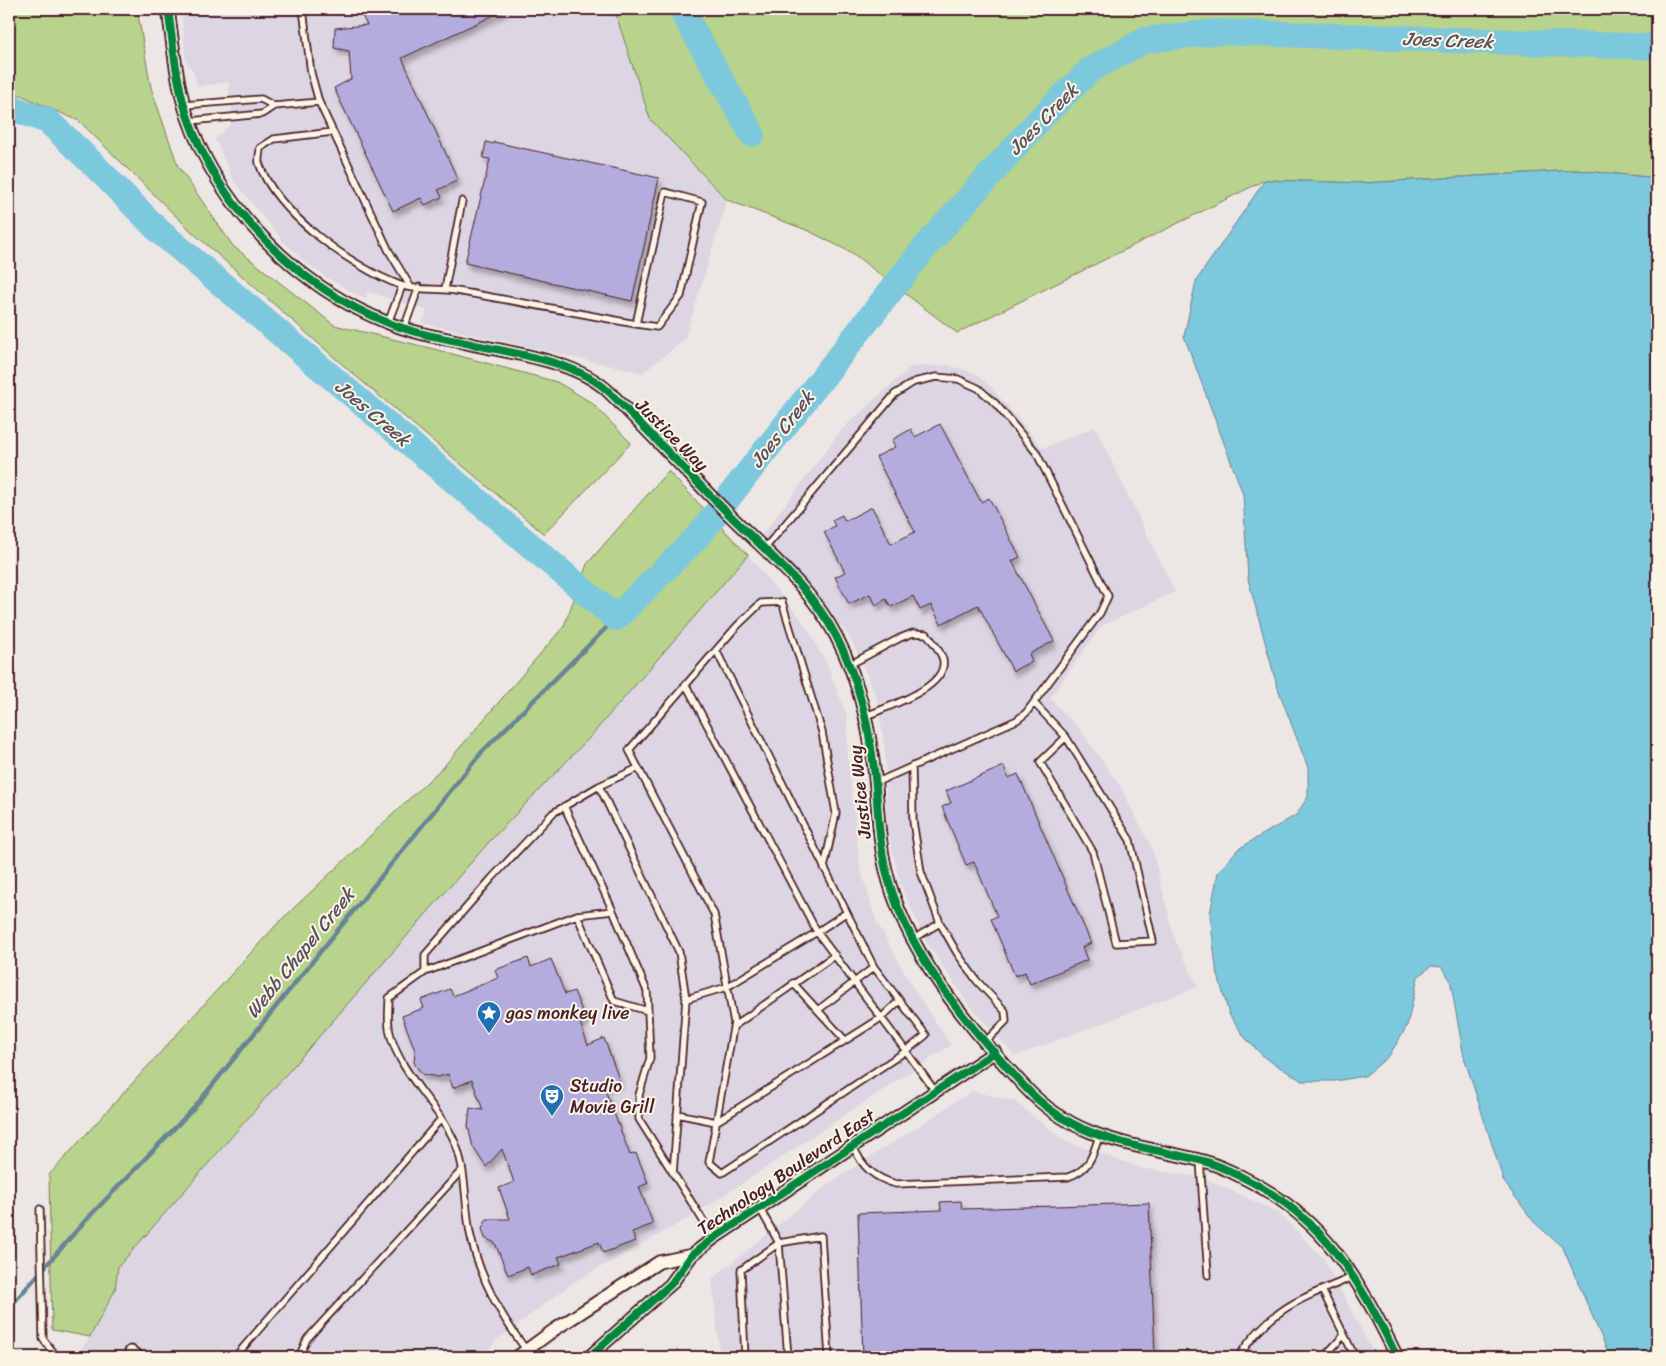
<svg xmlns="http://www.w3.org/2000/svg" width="1666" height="1366" font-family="Sriracha,sans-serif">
  <defs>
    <filter id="shadow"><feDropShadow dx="3" dy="5.5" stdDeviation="2.5" flood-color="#0004"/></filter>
  </defs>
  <rect width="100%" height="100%" fill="#ede7e4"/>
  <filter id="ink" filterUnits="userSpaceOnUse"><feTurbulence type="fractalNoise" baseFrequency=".02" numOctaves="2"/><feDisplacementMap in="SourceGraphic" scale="10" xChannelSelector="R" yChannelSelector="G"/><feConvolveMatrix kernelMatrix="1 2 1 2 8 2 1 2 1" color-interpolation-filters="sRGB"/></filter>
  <g filter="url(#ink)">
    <!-- built -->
    <path fill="#dcd6e2" d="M 181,9 L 614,9 L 650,119 L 727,200 L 685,339 L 643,373 L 422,323 L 427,310 L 368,292 L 365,299 L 329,279 L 304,261 L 282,240 L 234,181 L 215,139 L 233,122 L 228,82 L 198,87 L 193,71 L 186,62 Z
      M 947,365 L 975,373 L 990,386 L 1043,448 L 1095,427 L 1175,592 L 1102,626 L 1050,698 L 1082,732 L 1120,786 L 1152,848 L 1174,937 L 1198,987 L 1015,1056 L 969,1005 L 928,945 L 901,887 L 887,828 L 885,751 L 877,698 L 851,639 L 762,535 L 843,428 L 910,367 Z
      M 748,555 L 804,623 L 827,664 L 847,715 L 848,759 L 860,867 L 876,920 L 912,986 L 951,1045 L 691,1217 L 574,1282 L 497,1340 L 482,1357 L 75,1357 L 90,1337 L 115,1290 L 118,1267 L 489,842 L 591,736 Z
      M 972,1091 L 1014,1101 L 1065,1141 L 1142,1168 L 1205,1178 L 1279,1213 L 1323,1258 L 1376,1357 L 720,1357 L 712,1279 L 830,1183 Z"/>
    <!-- green -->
    <path fill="#b7d38c" stroke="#80795c" d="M 9,9 L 137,9 L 151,88 L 178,166 L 233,246 L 334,325 L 430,348 L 557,382 L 592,403 L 631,443 L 544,534 L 352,373 L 191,231 L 79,121 L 9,90 Z
      M 614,9 L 1657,9 L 1657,178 L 1576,170 L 1364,183 L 1265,180 L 957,333 L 852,253 L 809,231 L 727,200 L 650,119 Z
      M 668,471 L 748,555 L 591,736 L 489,842 L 118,1267 L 115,1290 L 90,1337 L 52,1330 L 49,1175 L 278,923 L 445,765 L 564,626 L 587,564 Z"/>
    <!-- water -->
    <path fill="#7dc8dc" stroke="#698495" d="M 1576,170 L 1657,178 L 1657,1357 L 1610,1357 L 1563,1248 L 1534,1222 L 1504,1182 L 1464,1057 L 1450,979 L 1441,967 L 1431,966 L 1418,977 L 1407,1026 L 1389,1056 L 1365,1076 L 1335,1081 L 1302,1081 L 1265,1058 L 1246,1039 L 1229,1014 L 1216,968 L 1210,914 L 1218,872 L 1238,849 L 1296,815 L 1308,797 L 1308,768 L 1277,686 L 1248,579 L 1243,494 L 1184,336 L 1196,281 L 1265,180 L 1364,183 Z"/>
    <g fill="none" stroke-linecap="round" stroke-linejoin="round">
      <!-- stream -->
      <path stroke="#698495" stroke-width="4.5" d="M 9,1308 L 85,1221 L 194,1108 L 481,753 L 616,618"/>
      <!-- river -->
      <path stroke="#7dc8dc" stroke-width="26" d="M 681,9 L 752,134
        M 9,107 L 48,121 L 94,165 L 159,231 L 616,618 L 699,535 L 926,246 L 1042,117 L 1090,70 L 1145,40 L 1217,32 L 1657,47"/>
    </g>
    <!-- building -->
    <path fill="#b3adde" stroke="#4a1f2b" filter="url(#shadow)" d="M 377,9 L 507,9 L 402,58 L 458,180 L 438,190 L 442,197 L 425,205 L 421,198 L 393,211 L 334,88 L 351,79 L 349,51 L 334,48 L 335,28 L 367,25 L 362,16 Z
      M 486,142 L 494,144 L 494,142 L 659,178 L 632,301 L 465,263 L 490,159 L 483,158 Z
      M 940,424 L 981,502 L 989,498 L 1020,557 L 1012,561 L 1054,641 L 1029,654 L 1032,661 L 1013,671 L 978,605 L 941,624 L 931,605 L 920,610 L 913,596 L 891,607 L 886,599 L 876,605 L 870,594 L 849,604 L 835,577 L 845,572 L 824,532 L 835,526 L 832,520 L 842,515 L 845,521 L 872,507 L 891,544 L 915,532 L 876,457 L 895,447 L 892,440 L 911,429 L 915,437 Z
      M 1004,766 L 1008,778 L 1018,774 L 1091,943 L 1082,947 L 1087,960 L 1030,984 L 1025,972 L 1015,976 L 991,919 L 997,916 L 974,862 L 966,865 L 942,807 L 951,803 L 946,791 Z
      M 528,958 L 531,967 L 551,959 L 565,994 L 574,991 L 586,1021 L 580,1023 L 588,1045 L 604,1038 L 620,1082 L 604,1087 L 630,1155 L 636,1153 L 648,1183 L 639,1187 L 653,1224 L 632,1232 L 635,1241 L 603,1253 L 599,1242 L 558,1257 L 561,1264 L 531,1275 L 528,1267 L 508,1275 L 495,1243 L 485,1238 L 482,1229 L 487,1219 L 510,1219 L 499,1188 L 514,1182 L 502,1149 L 486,1167 L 473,1147 L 468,1126 L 470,1108 L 483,1110 L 472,1080 L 453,1088 L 448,1074 L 438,1077 L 422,1074 L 414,1063 L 415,1050 L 402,1016 L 424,1008 L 421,1000 L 450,989 L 453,996 L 498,978 L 495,970 Z
      M 961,1201 L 962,1209 L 1149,1203 L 1155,1357 L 863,1357 L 858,1213 L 941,1210 L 940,1202 Z"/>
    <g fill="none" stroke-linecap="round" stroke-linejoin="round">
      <!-- lane casing -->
      <g stroke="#4a1f2b" stroke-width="9">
        <path id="lane" d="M 303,9 L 311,73 L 319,102
          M 184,105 L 261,99 L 274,106
          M 190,121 L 262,114 L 274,106 L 319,102 L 389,251 L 410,286
          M 333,132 L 274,139 L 260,148 C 260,153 258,158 259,163 C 275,212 353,268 400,285 C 416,291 439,288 456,291 C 516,301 576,313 636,324 L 665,192 L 702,202 L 681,296 L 657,327 L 636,324
          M 445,289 L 462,201
          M 388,323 L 402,286
          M 404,328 L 419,287
          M 765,548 L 895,394 L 914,382 L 936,377 L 958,379 L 978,388 L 995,403 L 1036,452 L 1108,596 L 1100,613 L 1026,713 L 1017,720 L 875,783
          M 849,665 L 900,638 L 913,633 L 927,634 C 932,641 941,651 943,660 C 948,688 886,707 866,716
          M 686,685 L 817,932 L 846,913
          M 1035,704 L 1066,737 L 1130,840 L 1153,941 L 1116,943 L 1093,852 L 1040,762 L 1066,737
          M 912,766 L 913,821 L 921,872 L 940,923 L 957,953 L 977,981 L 1005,1011 L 1006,1021 L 986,1041
          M 638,768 L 599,786 L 679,952 L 686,999
          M 564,806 L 613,911
          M 824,868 L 836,813 L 822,732 L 782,602 L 761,603 L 737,626 L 629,750 L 714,914 L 734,1023 L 709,1162 L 722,1173 L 906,1051 L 935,1091
          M 577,915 L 613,911 L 647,991 L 648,1011
          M 913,939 L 940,923
          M 425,972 L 425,955 L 492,878 L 553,813 L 599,786
          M 793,983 L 845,1040
          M 818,1010 L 874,967
          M 734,1026 L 835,955
          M 677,1114 L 716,1122 L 881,1018 L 899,1001
          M 853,1146 C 862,1167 874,1178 896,1184 L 1068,1177 C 1089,1170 1093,1156 1099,1136
          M 1200,1160 L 1208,1275
          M 673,1174 L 686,999 L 727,987 L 817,932 L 906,1051 L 926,1035 L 874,967 L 716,650
          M 759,1207 L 779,1243 L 788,1357
          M 40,1209 L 43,1339 L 57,1357
          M 1322,1290 L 1355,1357
          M 235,1357 L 440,1120
          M 299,1357 L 307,1339 L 462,1170
          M 532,1357 C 502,1320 480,1280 470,1233 C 464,1201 467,1165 452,1136 C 434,1102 399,1071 390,1033 C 387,1022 389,1009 389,998 L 425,972 L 577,915 L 614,1001 L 648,1011 L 650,1058 L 639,1095 L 639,1119 L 714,1238
          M 745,1357 L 741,1270 L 779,1243 L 821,1236 L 829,1357
          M 1238,1357 C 1272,1307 1300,1299 1353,1277
          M 1324,1357 L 1344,1335"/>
      </g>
      <!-- street casing -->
      <g stroke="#4a1f2b" stroke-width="15">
        <path id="street" d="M 168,9 C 173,44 176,81 187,115 C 218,207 297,286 386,322 C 410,332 436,337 462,342 C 507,353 575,359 609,392 C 656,438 700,487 747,532 C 781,565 814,594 836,636 C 861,683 871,735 876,787 C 878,814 879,840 885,866 C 903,949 968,1026 1025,1087 C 1076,1142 1136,1144 1203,1161 C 1216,1164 1228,1170 1240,1176 C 1323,1216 1358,1277 1397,1357
          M 131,1352 L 138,1357
          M 517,1357 L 554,1330 L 659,1262 L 692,1255
          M 589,1357 L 671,1284 L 692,1255 L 714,1238 L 995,1052"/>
      </g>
      <!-- lane -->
      <use href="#lane" stroke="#fcf5e5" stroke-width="5.5"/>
      <!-- street -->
      <use href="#street" stroke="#fcf5e5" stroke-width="11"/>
      <!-- cycleway casing -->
      <g stroke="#fcf5e5" stroke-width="11">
        <path id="cycleway" d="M 168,9 C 173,44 176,81 187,115 C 218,207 297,286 386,322 C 410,332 436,337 462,342 C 507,353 575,359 609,392 C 656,438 700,487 747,532 C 781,565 814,594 836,636 C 861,683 871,735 876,787 C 878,814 879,840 885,866 C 903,949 968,1026 1025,1087 C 1076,1142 1136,1144 1203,1161 C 1216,1164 1228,1170 1240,1176 C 1323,1216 1358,1277 1397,1357
          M 589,1357 L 671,1284 L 692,1255 L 714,1238 L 995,1052"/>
      </g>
      <!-- cycleway -->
      <use href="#cycleway" stroke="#00873e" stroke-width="8"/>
    </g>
  </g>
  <!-- icons -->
  <defs>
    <g id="sight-pin" transform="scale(1.25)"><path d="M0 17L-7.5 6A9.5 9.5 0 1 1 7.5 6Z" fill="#1f6fb2" stroke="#fcf5e5"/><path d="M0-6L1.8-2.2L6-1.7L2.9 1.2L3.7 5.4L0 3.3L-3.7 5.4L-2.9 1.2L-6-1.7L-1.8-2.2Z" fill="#fff"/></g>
    <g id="theatre-pin" transform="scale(1.25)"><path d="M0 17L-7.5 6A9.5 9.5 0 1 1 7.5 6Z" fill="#1f6fb2" stroke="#fcf5e5"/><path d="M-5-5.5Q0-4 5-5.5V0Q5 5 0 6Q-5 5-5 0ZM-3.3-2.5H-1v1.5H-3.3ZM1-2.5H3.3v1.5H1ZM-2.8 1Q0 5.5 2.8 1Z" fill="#fff"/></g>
  </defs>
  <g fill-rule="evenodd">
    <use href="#sight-pin" x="489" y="1013"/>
    <use href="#theatre-pin" x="552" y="1096"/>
  </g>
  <g text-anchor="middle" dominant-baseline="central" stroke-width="4" stroke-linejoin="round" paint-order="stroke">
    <!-- street labels -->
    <g font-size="18" fill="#4a1f2b" stroke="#fcf5e5">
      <text transform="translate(672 435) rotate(45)">Justice Way</text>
      <text transform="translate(860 792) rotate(-96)">Justice Way</text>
      <text transform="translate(786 1172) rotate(-34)">Technology Boulevard East</text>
    </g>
    <!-- poi labels -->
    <g font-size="18" fill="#4a1f2b" stroke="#fcf5e5" text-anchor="start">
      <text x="506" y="1013">gas monkey live</text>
      <text x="570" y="1086">Studio<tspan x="570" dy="21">Movie Grill</tspan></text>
    </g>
    <!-- water labels -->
    <g font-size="19" font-style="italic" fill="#595260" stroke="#fcf5e5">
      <text transform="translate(1448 40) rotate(2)">Joes Creek</text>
      <text transform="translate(1043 119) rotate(-46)">Joes Creek</text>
      <text transform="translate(373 413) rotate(40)">Joes Creek</text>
      <text transform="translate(782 429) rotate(-52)">Joes Creek</text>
      <text transform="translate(300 953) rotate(-51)">Webb Chapel Creek</text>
    </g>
  </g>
  <!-- margin -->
  <rect width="1666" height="1366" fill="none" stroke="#fcf5e5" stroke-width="30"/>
  <rect x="15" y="15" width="1636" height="1336" fill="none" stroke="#4a1f2b" stroke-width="2" filter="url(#ink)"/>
</svg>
